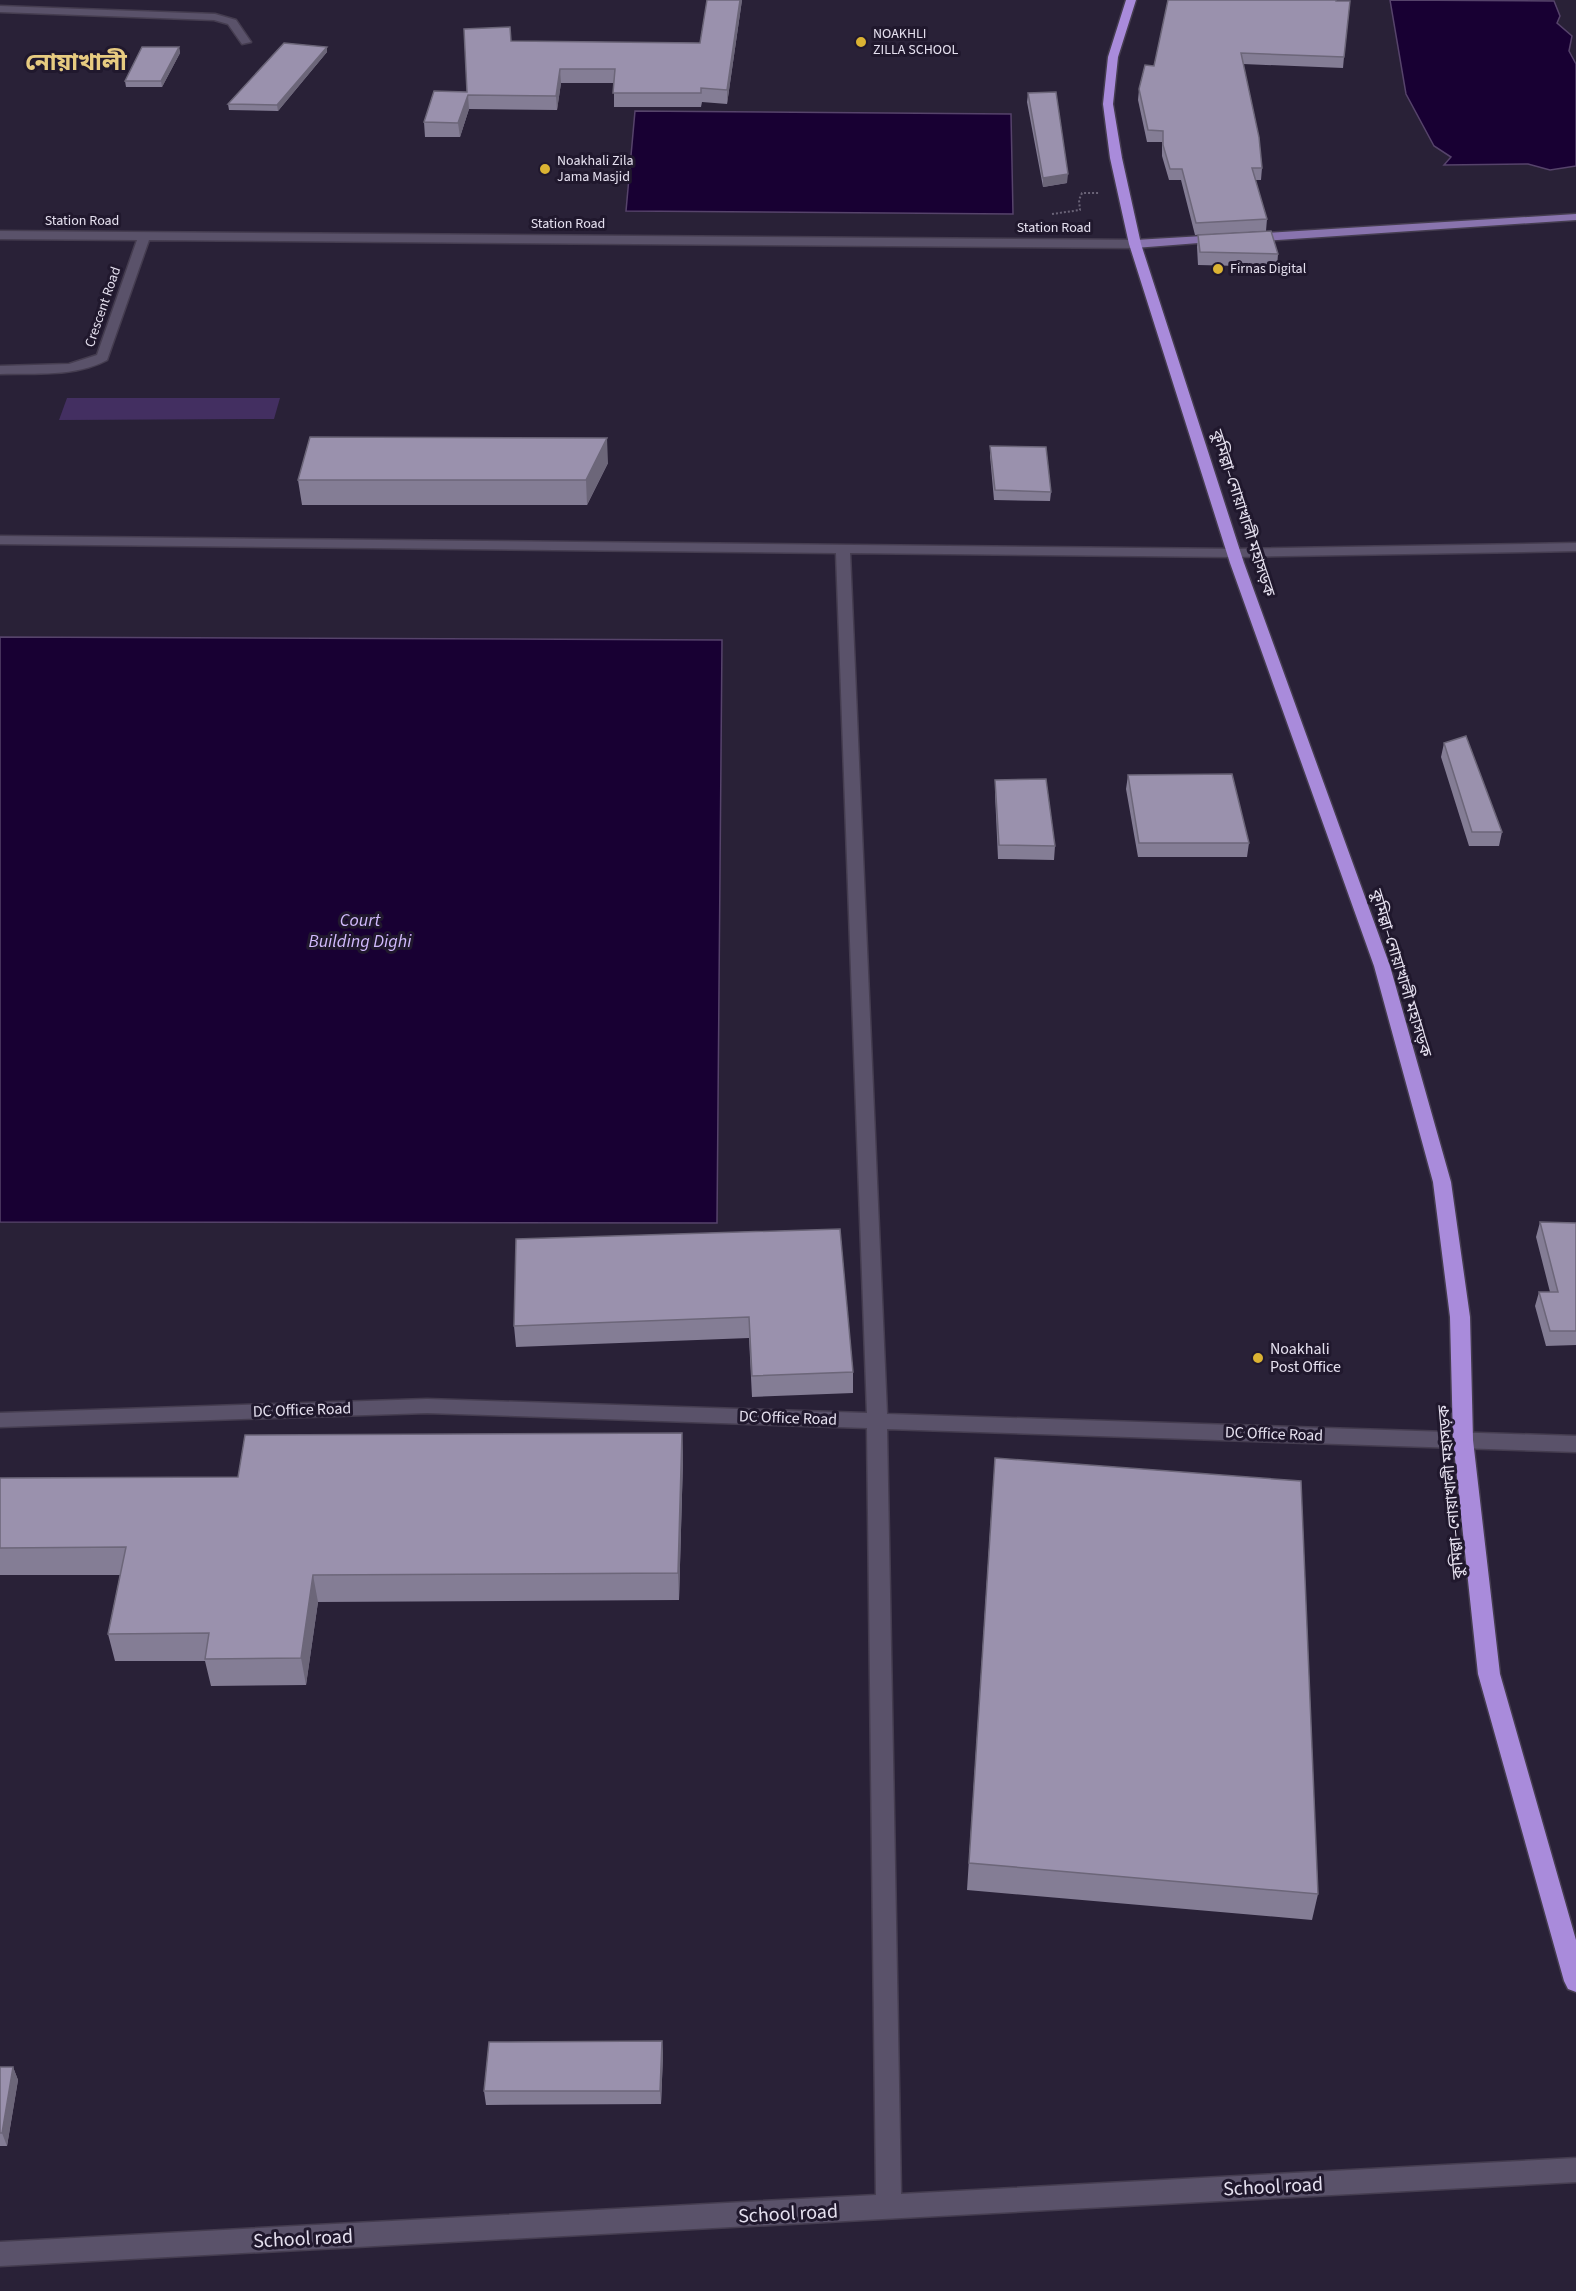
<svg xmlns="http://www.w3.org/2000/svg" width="1576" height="2291" font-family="'Source Sans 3','Noto Sans Bengali',sans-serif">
  <rect width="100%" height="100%" fill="#292137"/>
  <!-- green -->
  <path fill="#432f61" d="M 67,398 L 280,398 L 274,419 L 59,420 Z"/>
  <!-- water -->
  <path fill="#180033" stroke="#56436b" stroke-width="1.5" d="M 1390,0 L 1554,1 L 1560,16 L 1557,23 L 1572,36 L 1569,51 L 1576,64 L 1576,166 L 1550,170 L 1528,164 L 1444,165 L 1451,157 L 1434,146 L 1406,94 Z
    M 635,111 L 1011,114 L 1013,214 L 626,211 Z
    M 0,637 L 722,640 L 717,1223 L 0,1222 Z"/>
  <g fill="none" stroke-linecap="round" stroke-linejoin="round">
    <!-- minor casing -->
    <g stroke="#453d50" stroke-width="3">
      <path id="minor" d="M 0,6 L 215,14 L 236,20 L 251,42 L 242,44 L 228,24 L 214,20 L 0,12 Z
        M 0,231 L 1135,240 L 1141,244 L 1135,248 L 149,240 L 107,360 C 76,377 35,373 0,374 L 0,366 L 69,364 L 97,355 L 137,240 L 0,239 Z
        M 0,536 L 1234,549 L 1576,543 L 1576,551 L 1234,557 L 850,553 L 887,1414 L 1576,1436 L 1576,1452 L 887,1429 L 901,2194 L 1576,2158 L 1576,2182 L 0,2266 L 0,2242 L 876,2195 L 867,1428 L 427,1413 L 0,1427 L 0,1413 L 427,1399 L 867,1413 L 836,553 L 0,544 Z"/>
    </g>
    <!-- major casing -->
    <g stroke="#453d50" stroke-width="3">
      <path id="major" d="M 1576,214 L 1576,220 L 1248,242 L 1242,238 L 1248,234 Z
        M 1220,235 L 1226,239 L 1224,241 L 1135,248 L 1129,244 L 1135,240 Z"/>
    </g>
    <!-- highway casing -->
    <g stroke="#453d50" stroke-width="3">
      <path id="highway" d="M 1126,0 L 1136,0 L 1118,57 L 1113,104 L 1122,158 L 1141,244 L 1244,563 L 1390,966 L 1451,1182 L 1470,1317 L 1473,1440 L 1500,1674 L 1576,1940 L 1576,1992 L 1568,1989 L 1564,1981 L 1478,1674 L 1453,1440 L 1450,1317 L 1433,1182 L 1374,966 L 1230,563 L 1129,244 L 1110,158 L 1103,104 L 1108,57 Z"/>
    </g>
    <!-- path -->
    <path stroke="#6a6377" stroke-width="2" stroke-dasharray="2 2" stroke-linecap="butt" d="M 1052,214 L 1080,210 L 1079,200 L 1082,193 L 1099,193"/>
    <!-- minor -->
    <use href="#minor" fill="#5a526a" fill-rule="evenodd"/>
    <!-- major -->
    <use href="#major" fill="#8974ae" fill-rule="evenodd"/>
    <!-- highway -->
    <use href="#highway" fill="#a98bdb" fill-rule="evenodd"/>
  </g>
  <!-- wall -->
  <path fill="#847d95" d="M 707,0 L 742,0 L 727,104 L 702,102 L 701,107 L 614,107 L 614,83 L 561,83 L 557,110 L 469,109 L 460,137 L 425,137 L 424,122 L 467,92 L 511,41 L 700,43 Z
    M 1168,0 L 1344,57 L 1343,68 L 1243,64 L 1262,168 L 1261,180 L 1255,180 L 1267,219 L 1266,231 L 1195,235 L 1181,180 L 1169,180 L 1162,156 L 1162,142 L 1147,142 L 1138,100 L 1139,89 L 1154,66 Z
    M 179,47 L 180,53 L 162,87 L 126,87 L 125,81 Z
    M 327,47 L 327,52 L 278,111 L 229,110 L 228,104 Z
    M 1028,93 L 1067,183 L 1043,187 L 1027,102 Z
    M 1198,235 L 1278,254 L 1277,267 L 1198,265 L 1197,247 Z
    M 990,446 L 1051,492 L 1050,501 L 994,500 L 990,456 Z
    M 608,463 L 587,505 L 302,505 L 298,480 Z
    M 1444,743 L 1502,832 L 1499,846 L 1469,846 L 1441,757 Z
    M 1128,775 L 1249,843 L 1247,857 L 1138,857 L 1126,789 Z
    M 995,780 L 1055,846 L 1054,860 L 998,859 L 995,794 Z
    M 1540,1222 L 1576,1223 L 1576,1345 L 1546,1346 L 1535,1306 L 1539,1292 L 1550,1292 L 1536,1237 Z
    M 840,1229 L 853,1372 L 853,1393 L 752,1397 L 749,1338 L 516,1347 L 514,1326 Z
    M 682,1433 L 683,1460 L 679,1600 L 318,1602 L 306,1685 L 211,1686 L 205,1661 L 115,1661 L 108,1634 L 120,1575 L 0,1575 L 0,1478 L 238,1477 Z
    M 993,1485 L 1318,1894 L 1312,1920 L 967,1890 Z
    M 662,2041 L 663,2055 L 661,2104 L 486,2105 L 484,2091 Z
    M 0,2067 L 13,2067 L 18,2080 L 7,2146 L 0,2146 Z"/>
  <!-- shaded-wall -->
  <path fill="#6c6679" d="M 740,0 L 742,0 L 727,104 L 727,90 Z
    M 179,47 L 180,53 L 162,87 L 161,81 Z
    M 327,47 L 327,52 L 278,111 L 277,105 Z
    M 560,69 L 561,83 L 557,110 L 556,96 Z
    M 468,95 L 469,109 L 460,137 L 458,123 Z
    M 1068,174 L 1067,183 L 1043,187 L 1043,178 Z
    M 607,438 L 608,463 L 587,505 L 586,480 Z
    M 682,1433 L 683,1460 L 679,1600 L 678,1573 Z
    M 313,1575 L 318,1602 L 306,1685 L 301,1658 Z
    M 662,2041 L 663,2055 L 661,2104 L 660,2091 Z
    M 13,2067 L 18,2080 L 7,2146 L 2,2133 Z"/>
  <!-- building -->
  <path fill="#9a91ad" stroke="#6c6679" stroke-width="1.5" d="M 707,0 L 740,0 L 727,90 L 701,88 L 701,93 L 613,93 L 615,69 L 560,69 L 556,96 L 468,95 L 458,123 L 424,122 L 434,91 L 467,92 L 464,29 L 510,27 L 511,41 L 700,43 Z
    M 1168,0 L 1336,0 L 1336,1 L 1350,1 L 1344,57 L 1241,53 L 1259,137 L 1262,168 L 1252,168 L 1267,219 L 1196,223 L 1182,169 L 1170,169 L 1163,145 L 1163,131 L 1148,130 L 1139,89 L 1145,65 L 1154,66 Z
    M 284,43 L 327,47 L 277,105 L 228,104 Z
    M 142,47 L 179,47 L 161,81 L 125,81 Z
    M 1056,92 L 1068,174 L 1043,178 L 1028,93 Z
    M 1271,231 L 1278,254 L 1200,252 L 1198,235 Z
    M 310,437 L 607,438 L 586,480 L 298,480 Z
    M 990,446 L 1046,447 L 1051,492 L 995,490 Z
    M 1466,736 L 1502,832 L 1472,832 L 1444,743 Z
    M 1232,774 L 1249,843 L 1139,843 L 1128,775 Z
    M 1046,779 L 1055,846 L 999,845 L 995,780 Z
    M 1540,1222 L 1576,1223 L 1576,1331 L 1550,1331 L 1539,1292 L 1558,1292 Z
    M 840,1229 L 853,1372 L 752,1376 L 749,1317 L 514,1326 L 516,1239 Z
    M 682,1433 L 678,1573 L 313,1575 L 301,1658 L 205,1659 L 209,1633 L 108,1634 L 126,1547 L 0,1548 L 0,1478 L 238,1477 L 245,1435 Z
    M 995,1458 L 1301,1481 L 1318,1894 L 969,1863 Z
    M 662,2041 L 660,2091 L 484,2091 L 489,2042 Z
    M 0,2067 L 13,2067 L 2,2133 L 0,2133 Z"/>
  <!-- markers -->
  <g fill="#dbb333" stroke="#20182d" stroke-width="2">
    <circle cx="861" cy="42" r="6"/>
    <circle cx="545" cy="169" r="6"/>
    <circle cx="1218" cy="269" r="6"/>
    <circle cx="1258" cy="1358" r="6"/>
  </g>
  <g text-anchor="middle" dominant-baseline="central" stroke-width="6" stroke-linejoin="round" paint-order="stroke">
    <!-- far-poi labels -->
    <g font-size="14" fill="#e5e0ef" stroke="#20182d" text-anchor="start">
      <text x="873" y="34">NOAKHLI<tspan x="873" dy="16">ZILLA SCHOOL</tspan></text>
      <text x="557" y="161">Noakhali Zila<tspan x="557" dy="16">Jama Masjid</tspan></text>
      <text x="1230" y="269">Firnas Digital</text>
    </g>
    <!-- far-street labels -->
    <g font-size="14" fill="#e5e0ef" stroke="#20182d">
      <text x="82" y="221">Station Road</text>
      <text x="568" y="224">Station Road</text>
      <text x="1054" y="228">Station Road</text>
      <text transform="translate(103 307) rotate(-71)">Crescent Road</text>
    </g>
    <!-- street labels -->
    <g font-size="16" fill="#e5e0ef" stroke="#20182d">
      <text transform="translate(1243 513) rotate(72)">কুমিল্লা–নোয়াখালী মহাসড়ক</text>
      <text transform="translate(1401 973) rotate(73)">কুমিল্লা–নোয়াখালী মহাসড়ক</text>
      <text transform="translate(302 1410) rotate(-2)">DC Office Road</text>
      <text transform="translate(788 1418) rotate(2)">DC Office Road</text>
      <text transform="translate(1274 1434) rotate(2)">DC Office Road</text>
      <text transform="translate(1451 1492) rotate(-95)">কুমিল্লা–নোয়াখালী মহাসড়ক</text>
    </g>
    <!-- poi labels -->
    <g font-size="16" fill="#e5e0ef" stroke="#20182d" text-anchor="start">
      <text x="1270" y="1349">Noakhali<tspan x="1270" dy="18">Post Office</tspan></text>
    </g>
    <!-- water labels -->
    <g font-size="18" font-style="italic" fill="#d1bafc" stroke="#20182d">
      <text x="360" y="920">Court<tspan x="360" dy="21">Building Dighi</tspan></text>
    </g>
    <!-- near-street labels -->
    <g font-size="20" fill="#e5e0ef" stroke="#20182d">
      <text transform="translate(1273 2187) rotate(-3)">School road</text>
      <text transform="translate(788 2214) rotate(-3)">School road</text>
      <text transform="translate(303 2239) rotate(-3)">School road</text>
    </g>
    <!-- far-town labels -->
    <g font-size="24" font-weight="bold" fill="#e7cb80" stroke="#20182d">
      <text x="76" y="62">নোয়াখালী</text>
    </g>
  </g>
</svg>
